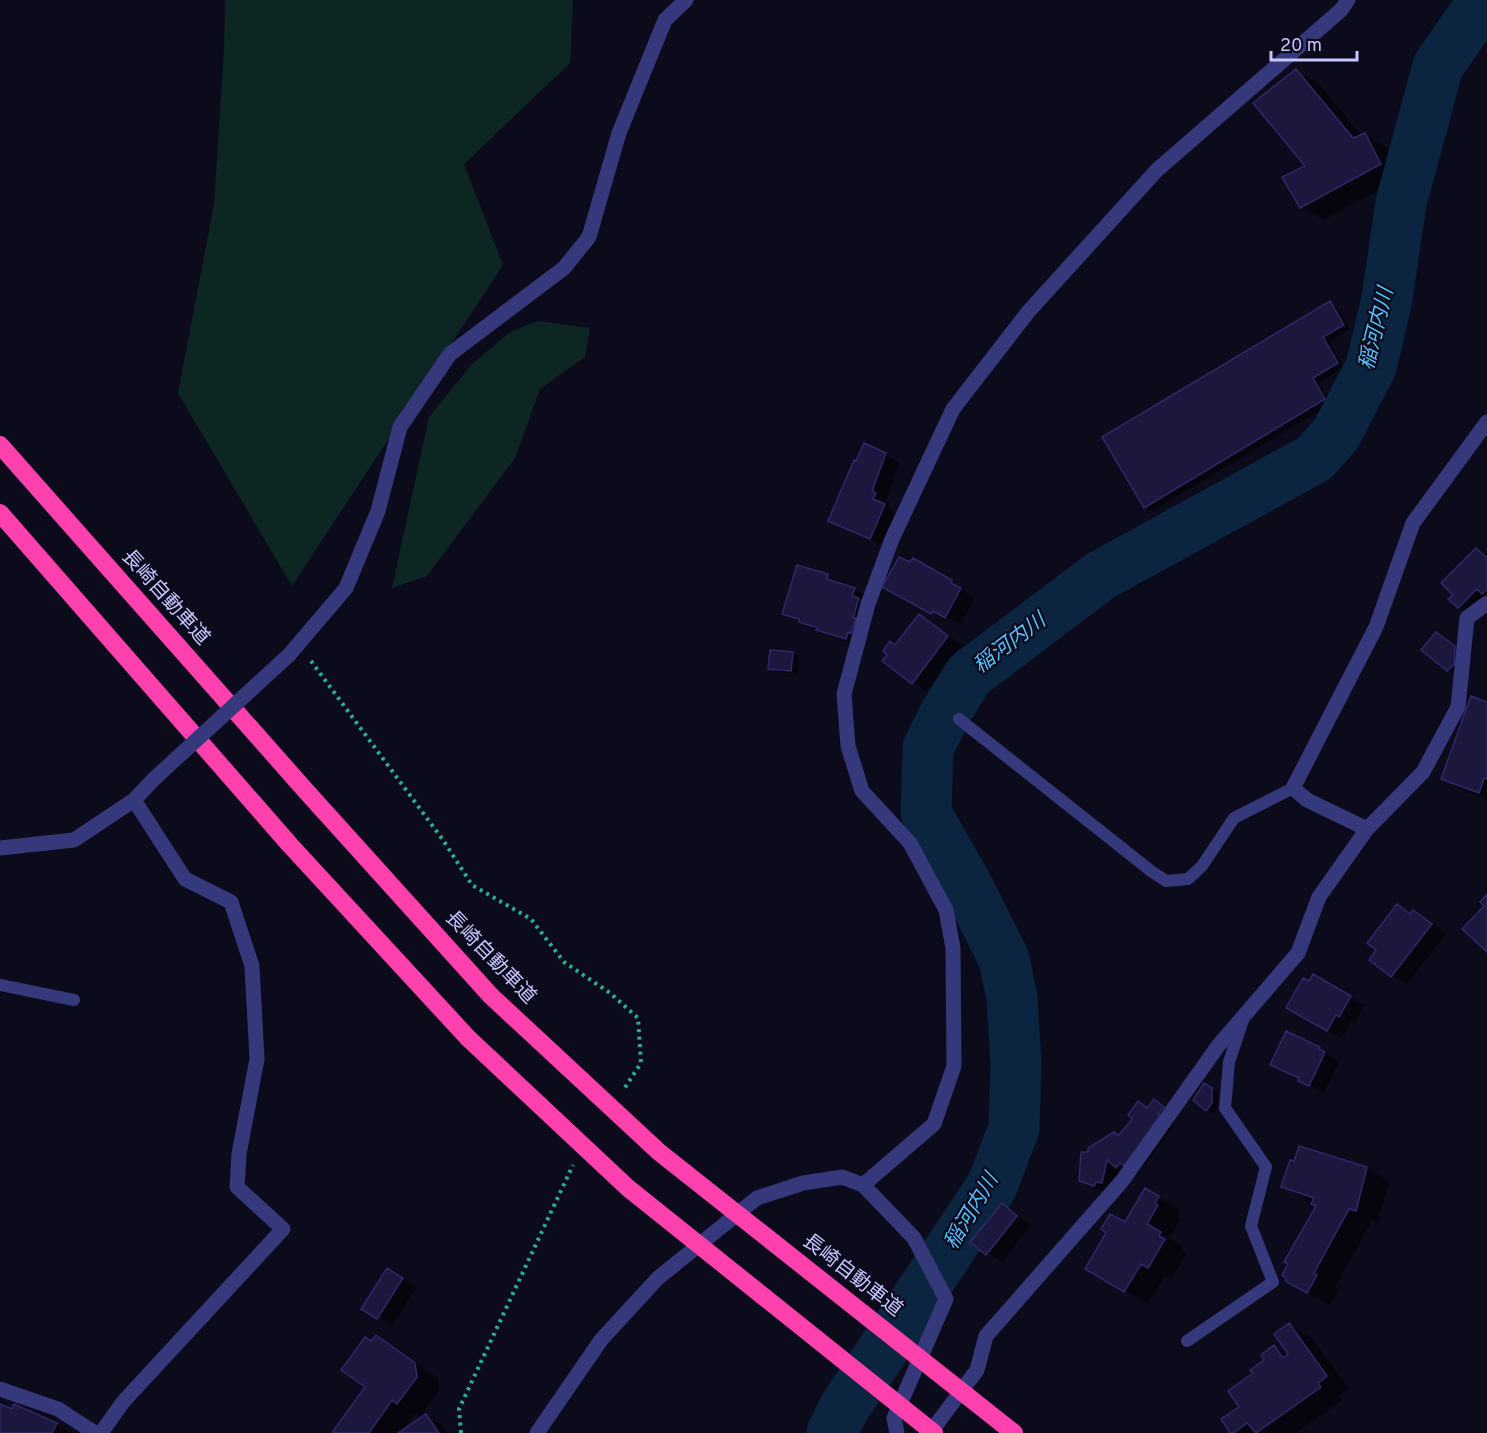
<svg xmlns="http://www.w3.org/2000/svg" width="1487" height="1433" font-family="Overpass,'Noto Sans JP',sans-serif">
  <rect width="100%" height="100%" fill="#0c0b1c"/>
  <!-- green -->
  <path fill="#0e2623" d="M 225,0 L 573,0 L 570,63 L 464,164 L 503,265 L 292,586 L 178,393 L 214,205 L 224,50 Z
    M 537,321 L 590,328 L 585,357 L 540,389 L 515,458 L 427,576 L 392,588 L 429,417 L 472,364 L 509,333 Z"/>
  <!-- shadow -->
  <path fill="#0007" d="M 1297,71 L 1319,84 L 1362,136 L 1365,135 L 1388,148 L 1403,177 L 1324,220 L 1301,207 L 1307,167 Z
    M 1330,303 L 1337,307 L 1350,329 L 1329,342 L 1344,367 L 1319,383 L 1331,404 L 1152,511 L 1145,507 Z
    M 885,454 L 900,463 L 886,500 L 890,503 L 888,508 L 899,514 L 885,546 L 830,520 Z
    M 1477,550 L 1487,556 L 1487,602 L 1473,616 L 1458,607 L 1455,595 Z
    M 913,560 L 966,590 L 965,592 L 975,598 L 960,625 L 948,618 L 947,621 L 884,586 Z
    M 798,567 L 828,576 L 869,597 L 867,627 L 870,628 L 866,641 L 863,640 L 861,647 L 833,638 L 784,613 Z
    M 919,616 L 962,645 L 927,691 L 912,682 L 896,646 Z
    M 1444,638 L 1461,651 L 1455,674 L 1448,670 Z
    M 793,654 L 800,658 L 798,674 L 777,672 L 770,668 Z
    M 1487,703 L 1487,799 L 1466,792 L 1443,779 Z
    M 1397,906 L 1429,920 L 1446,934 L 1407,984 L 1392,976 Z
    M 1313,976 L 1365,1005 L 1355,1024 L 1351,1022 L 1342,1039 L 1288,1007 Z
    M 1286,1033 L 1319,1048 L 1339,1062 L 1324,1093 L 1300,1080 Z
    M 1205,1085 L 1218,1093 L 1218,1107 L 1214,1114 L 1195,1100 Z
    M 1154,1101 L 1178,1116 L 1172,1123 L 1175,1125 L 1139,1173 L 1136,1171 L 1109,1193 L 1095,1189 L 1080,1181 L 1089,1153 L 1119,1137 Z
    M 1367,1168 L 1389,1181 L 1378,1223 L 1372,1220 L 1335,1288 L 1339,1289 L 1330,1305 L 1287,1280 L 1318,1206 L 1283,1186 Z
    M 1146,1190 L 1181,1210 L 1177,1217 L 1180,1219 L 1169,1238 L 1183,1246 L 1181,1250 L 1186,1254 L 1171,1280 L 1165,1276 L 1148,1304 L 1087,1268 L 1125,1224 Z
    M 1002,1205 L 1031,1225 L 1002,1262 L 987,1253 Z
    M 387,1270 L 417,1287 L 392,1326 L 363,1308 Z
    M 1289,1325 L 1312,1338 L 1349,1389 L 1339,1396 L 1343,1400 L 1296,1433 L 1232,1433 L 1255,1374 L 1266,1360 L 1274,1347 L 1293,1358 Z
    M 376,1337 L 398,1350 L 438,1378 L 439,1390 L 421,1416 L 415,1413 L 402,1432 L 426,1416 L 441,1424 L 447,1433 L 334,1433 L 367,1386 L 372,1342 Z
    M 0,1406 L 56,1424 L 71,1433 L 0,1433 Z"/>
  <g fill="none" stroke-linecap="round" stroke-linejoin="round">
    <!-- river -->
    <path stroke="#0b2440" stroke-width="51" d="M 832,1433 L 844,1408 L 992,1186 L 1014,1128 L 1016,1064 L 1012,998 L 1004,959 L 969,889 L 926,813 L 928,748 L 946,712 L 969,675 L 1100,576 L 1315,458 L 1336,434 L 1371,367 L 1387,299 L 1401,203 L 1438,66 L 1478,9 L 1487,1"/>
  </g>
  <!-- building -->
  <path fill="#1b173d" stroke="#2f286a" stroke-width="1.5" d="M 1296,69 L 1353,138 L 1365,133 L 1381,164 L 1300,208 L 1282,177 L 1305,166 L 1253,103 Z
    M 1330,301 L 1344,325 L 1323,337 L 1338,363 L 1313,378 L 1325,399 L 1144,508 L 1102,437 Z
    M 864,443 L 886,453 L 872,491 L 876,493 L 873,499 L 885,504 L 870,539 L 828,521 L 854,460 L 856,461 Z
    M 1476,548 L 1487,558 L 1487,589 L 1482,594 L 1477,589 L 1458,608 L 1448,599 L 1453,595 L 1441,583 Z
    M 899,557 L 910,562 L 913,558 L 952,580 L 951,583 L 961,588 L 945,618 L 933,611 L 931,614 L 882,587 Z
    M 797,565 L 828,574 L 827,579 L 855,588 L 852,596 L 859,598 L 853,618 L 856,618 L 851,633 L 848,632 L 846,639 L 816,630 L 818,628 L 799,622 L 799,619 L 782,614 Z
    M 919,614 L 948,636 L 912,684 L 882,661 L 887,655 L 883,651 L 890,641 L 895,645 Z
    M 1436,632 L 1455,646 L 1454,665 L 1447,671 L 1421,650 Z
    M 770,650 L 793,652 L 791,671 L 768,669 Z
    M 1471,696 L 1487,702 L 1487,779 L 1484,778 L 1479,793 L 1441,779 Z
    M 1487,894 L 1487,952 L 1462,929 L 1484,906 L 1480,902 Z
    M 1397,904 L 1410,914 L 1413,910 L 1432,924 L 1391,977 L 1369,960 L 1376,950 L 1367,943 Z
    M 1313,974 L 1351,996 L 1339,1017 L 1336,1015 L 1327,1031 L 1286,1008 L 1303,978 L 1309,981 Z
    M 1286,1031 L 1320,1047 L 1319,1049 L 1325,1052 L 1309,1086 L 1298,1081 L 1299,1078 L 1270,1065 Z
    M 1204,1083 L 1212,1088 L 1212,1103 L 1206,1111 L 1193,1100 Z
    M 1154,1099 L 1164,1107 L 1158,1114 L 1161,1116 L 1124,1166 L 1120,1163 L 1116,1168 L 1107,1160 L 1102,1183 L 1096,1182 L 1094,1186 L 1079,1181 L 1081,1152 L 1088,1152 L 1088,1148 L 1114,1132 L 1118,1136 L 1132,1119 L 1128,1115 L 1138,1101 L 1147,1108 Z
    M 1299,1146 L 1367,1167 L 1356,1211 L 1349,1209 L 1314,1273 L 1317,1275 L 1307,1293 L 1285,1281 L 1286,1278 L 1282,1275 L 1288,1264 L 1284,1262 L 1316,1206 L 1311,1204 L 1314,1198 L 1281,1187 L 1290,1160 L 1294,1161 Z
    M 1145,1188 L 1159,1196 L 1155,1203 L 1158,1205 L 1147,1224 L 1161,1232 L 1159,1236 L 1165,1239 L 1148,1268 L 1141,1264 L 1124,1292 L 1085,1269 L 1106,1233 L 1101,1229 L 1110,1214 L 1125,1222 Z
    M 1002,1203 L 1017,1216 L 986,1255 L 970,1242 Z
    M 387,1268 L 403,1278 L 377,1319 L 361,1309 Z
    M 1289,1323 L 1327,1376 L 1318,1383 L 1321,1387 L 1256,1433 L 1247,1423 L 1234,1433 L 1230,1433 L 1221,1419 L 1239,1407 L 1228,1391 L 1253,1373 L 1250,1370 L 1264,1360 L 1261,1355 L 1274,1345 L 1283,1358 L 1288,1354 L 1274,1334 Z
    M 376,1335 L 415,1363 L 417,1377 L 397,1404 L 392,1400 L 369,1433 L 332,1433 L 365,1387 L 341,1370 L 365,1337 L 371,1341 Z
    M 0,1404 L 12,1409 L 14,1404 L 57,1423 L 52,1433 L 0,1433 Z
    M 426,1414 L 439,1433 L 398,1433 Z"/>
  <g fill="none" stroke-linecap="round" stroke-linejoin="round">
    <!-- path -->
    <path stroke="#2aae9a" stroke-width="4" stroke-dasharray="3 4.5" stroke-linecap="butt" d="M 311,661 L 443,840 L 472,885 L 531,919 L 564,962 L 610,993 L 638,1018 L 641,1063 L 624,1089
      M 461,1433 L 459,1409 L 573,1165"/>
    <!-- service -->
    <path stroke="#35397c" stroke-width="12" d="M 959,719 L 1151,871 L 1166,881 L 1188,879 L 1202,866 L 1234,818 L 1293,788
      M 0,985 L 74,1000
      M 1187,1341 L 1273,1282 L 1251,1226 L 1266,1167 L 1225,1108 L 1229,1062 L 1243,1020"/>
    <!-- minor -->
    <path stroke="#35397c" stroke-width="15" d="M 289,655 L 346,588 L 378,511 L 400,427 L 450,354 L 564,268 L 589,237 L 619,133 L 665,20 L 686,0
      M 1367,829 L 1307,800 L 1293,788 L 1376,627 L 1413,523 L 1487,422
      M 0,848 L 74,840 L 134,800 L 155,778
      M 863,1185 L 934,1124 L 954,1066 L 953,948 L 946,910 L 910,843 L 862,791 L 848,746 L 844,694 L 868,604 L 892,539 L 953,409 L 1028,312 L 1157,170 L 1341,10 L 1348,0
      M 0,1389 L 58,1409 L 95,1433
      M 101,1433 L 123,1402 L 283,1229 L 237,1187 L 239,1154 L 257,1059 L 252,966 L 231,902 L 185,879 L 134,800
      M 537,1433 L 601,1340 L 658,1278 L 757,1198 L 803,1183 L 842,1177 L 863,1185 L 914,1238 L 946,1299 L 894,1418 L 897,1433
      M 930,1433 L 977,1370 L 986,1336 L 1122,1181 L 1218,1046 L 1298,953 L 1319,897 L 1367,829 L 1423,772 L 1458,707 L 1467,618 L 1487,603"/>
    <!-- motorway -->
    <path stroke="#ff41ae" stroke-width="18" d="M 0,445 L 306,791 L 491,996
      M 0,513 L 290,845 L 468,1038"/>
    <!-- minor-bridge -->
    <path stroke="#35397c" stroke-width="15" d="M 155,778 L 289,655"/>
    <!-- motorway-bridge -->
    <path stroke="#ff41ae" stroke-width="18" d="M 491,996 L 659,1152 L 1014,1433
      M 468,1038 L 628,1188 L 934,1433"/>
  </g>
  <g text-anchor="middle" dominant-baseline="central" stroke-width="4.5" stroke-linejoin="round" paint-order="stroke">
    <!-- street labels -->
    <g font-size="20" fill="#c7c6ff" stroke="#0c0b1c">
      <text transform="translate(165 598) rotate(48)">長崎自動車道</text>
      <text transform="translate(490 958) rotate(46)">長崎自動車道</text>
      <text transform="translate(852 1276) rotate(38)">長崎自動車道</text>
    </g>
    <!-- water labels -->
    <g font-size="21" font-style="italic" fill="#54c0ff" stroke="#0c0b1c">
      <text transform="translate(1377 329) rotate(-76)">稲河内川</text>
      <text transform="translate(1010 644) rotate(-37)">稲河内川</text>
      <text transform="translate(972 1212) rotate(-59)">稲河内川</text>
    </g>
  </g>
  <!-- scale -->
  <path d="M1271 51v9h86v-9" fill="none" stroke="#c7c6ff" stroke-width="3"/>
  <text x="1280" y="51" font-size="18" fill="#c7c6ff" stroke="#0c0b1c" stroke-width="4.5" paint-order="stroke">20 m</text>
</svg>
